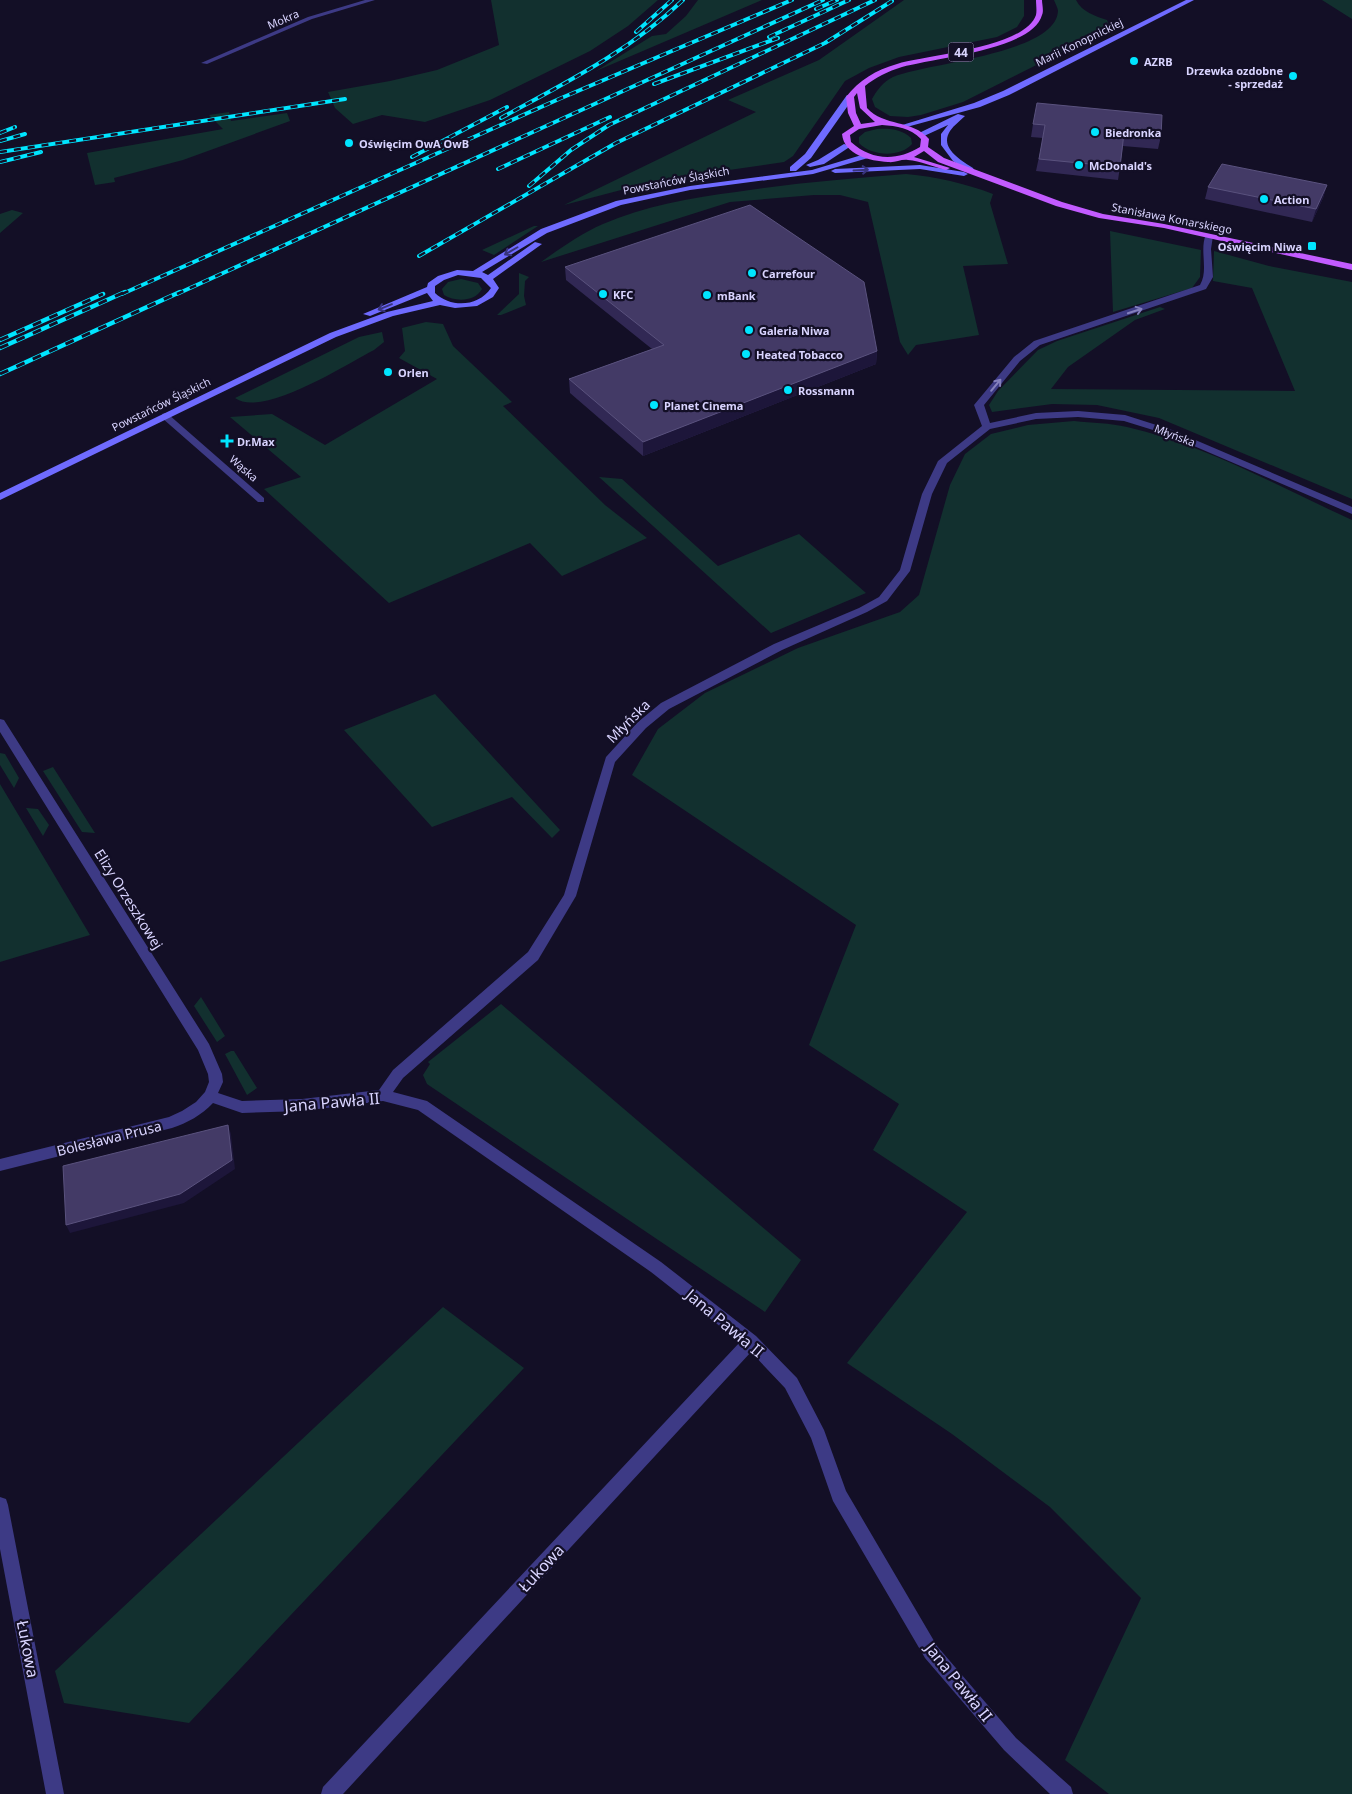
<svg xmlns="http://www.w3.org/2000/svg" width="1352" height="1794" font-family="'Noto Sans',sans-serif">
  <rect width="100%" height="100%" fill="#130f26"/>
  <!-- green -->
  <path fill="#12302f" d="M 491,0 L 658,0 L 628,26 L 590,51 L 490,100 L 425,122 L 382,115 L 353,124 L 335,108 L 328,92 L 390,81 L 437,70 L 499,45 Z
    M 698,0 L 762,0 L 596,71 L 652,36 L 666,34 L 686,16 Z
    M 904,0 L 1024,0 L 1024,16 L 1017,27 L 997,37 L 899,57 L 869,68 L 845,81 L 793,156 L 784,162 L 659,180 L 564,205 L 756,112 L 728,100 L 819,60 Z
    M 1054,0 L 1076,0 C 1082,12 1095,16 1107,20 L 1110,28 L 963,102 L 921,115 L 908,117 L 890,116 L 875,107 L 872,99 C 877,90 883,82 893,77 C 926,63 1056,54 1058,11 C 1058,8 1055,3 1054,0 Z
    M 1322,0 L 1352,0 L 1352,19 Z
    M 229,112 L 231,121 L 287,113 L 290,121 L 183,160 L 114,178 L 115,182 L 95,185 L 87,153 L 223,129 L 209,115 Z
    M 877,129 C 889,128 902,129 911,138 L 912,144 C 900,158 871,156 859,143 L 859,137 L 865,132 Z
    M 906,174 C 937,177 964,183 993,194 L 990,203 L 1008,264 L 963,266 L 979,335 L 916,345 L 908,355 L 900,342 L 868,202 L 840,195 L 814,195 L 730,202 L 541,262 C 561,248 580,234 603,224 C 645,206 690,198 736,192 C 792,183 849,179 906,174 Z
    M 12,210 L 23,213 L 0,233 L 0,214 Z
    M 534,226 L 538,226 L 494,255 L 482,250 Z
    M 1110,231 L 1201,250 L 1200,277 L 1192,288 L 1113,312 Z
    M 1214,251 L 1269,266 L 1352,282 L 1352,499 L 1159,418 L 1097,405 L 1052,404 L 992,412 L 989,405 L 998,391 L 1038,350 L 1057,341 L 1160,307 L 1165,309 L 1135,320 L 1068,367 L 1051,389 L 1295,391 L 1252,288 L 1213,281 Z
    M 519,273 L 529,277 L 525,281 L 524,296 L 526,305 L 501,315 L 497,315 L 519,294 Z
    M 461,279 L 478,283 L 482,289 C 475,302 455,302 444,295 L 442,289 L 448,282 Z
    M 426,322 L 443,324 L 453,346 L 512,402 L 503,406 L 605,505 L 647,538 L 562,576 L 530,543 L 389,603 L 264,489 L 301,477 L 230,417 L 272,414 L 325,445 L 437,379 L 399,358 L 405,351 L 402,328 Z
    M 382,332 L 384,342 L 374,350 C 345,365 263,418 235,398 L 359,337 Z
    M 1074,421 C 1092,423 1110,423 1127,427 C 1206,445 1279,487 1352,520 L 1352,1794 L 1109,1794 L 1065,1760 L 1141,1598 L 1050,1507 L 952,1434 L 847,1363 L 967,1212 L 873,1150 L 899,1104 L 809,1045 L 856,925 L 632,775 L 658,729 L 705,693 L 798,648 L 900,612 L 919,595 L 950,485 L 965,454 L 991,434 L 1028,425 Z
    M 599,477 L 622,479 L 718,566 L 799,534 L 866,593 L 771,633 Z
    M 435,694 L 560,830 L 552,838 L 512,797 L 432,827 L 344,730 Z
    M 0,753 L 5,754 L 19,778 L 14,788 L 0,765 Z
    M 53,767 L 95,833 L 82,832 L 43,771 Z
    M 0,784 L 90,935 L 0,962 Z
    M 26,808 L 38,809 L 49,825 L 43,836 Z
    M 201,997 L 225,1036 L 217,1042 L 194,1006 Z
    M 501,1004 L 801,1260 L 765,1312 L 427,1084 L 423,1075 L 430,1064 L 428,1062 Z
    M 231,1051 L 234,1051 L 257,1088 L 247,1095 L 225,1054 Z
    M 443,1307 L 524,1368 L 189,1723 L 64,1703 L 55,1671 Z"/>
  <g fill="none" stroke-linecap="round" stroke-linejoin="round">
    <!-- street -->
    <path fill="#3d3a85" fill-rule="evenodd" d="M 365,0 L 375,0 L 312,19 L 207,64 L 201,63 L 308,17 Z
      M 1206,234 L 1213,236 L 1211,249 L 1213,277 L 1206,289 L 1040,345 L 1020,361 L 984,405 L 990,423 L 1036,413 L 1078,411 L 1125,415 L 1172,430 L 1352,507 L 1352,514 L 1166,434 L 1124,421 L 1078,417 L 1036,419 L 990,429 L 947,463 L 932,494 L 910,571 L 887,601 L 867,612 L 782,650 L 669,709 L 646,728 L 615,762 L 576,896 L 538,960 L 403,1078 L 393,1092 L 427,1101 L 661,1262 L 756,1336 L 797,1378 L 824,1430 L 846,1491 L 937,1646 L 1016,1738 L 1071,1787 L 1073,1794 L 1050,1794 L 1004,1750 L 925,1658 L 833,1501 L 811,1438 L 785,1388 L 751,1352 L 343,1794 L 321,1794 L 323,1787 L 740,1342 L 651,1272 L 418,1110 L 383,1101 L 302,1111 L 242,1113 L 213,1103 C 202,1115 187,1123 172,1128 L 0,1171 L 0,1159 L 169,1117 L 182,1111 L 196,1102 L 205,1092 L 209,1082 L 208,1074 L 198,1050 L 0,732 L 0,719 L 4,720 L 209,1044 L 222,1074 L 223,1082 L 218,1093 L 242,1101 L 302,1099 L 379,1090 L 393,1070 L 528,952 L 564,895 L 606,757 L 638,722 L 661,703 L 774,644 L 859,608 L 879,597 L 900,570 L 922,494 L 938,461 L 982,426 L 974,405 L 1014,357 L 1034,341 L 1200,285 C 1209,270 1199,251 1206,234 Z
      M 165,413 L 168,414 L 264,498 L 264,502 L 258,502 L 162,418 L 162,414 Z
      M 0,1497 L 6,1499 L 8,1505 L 64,1794 L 46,1794 L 0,1549 Z"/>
    <!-- secondary -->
    <path fill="#6f6bff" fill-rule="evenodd" d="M 1186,0 L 1194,0 L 1009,95 L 980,107 L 903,128 L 899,126 L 974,103 L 1003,91 Z
      M 847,95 L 854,97 L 811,158 L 796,171 L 790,171 L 790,167 L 805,154 Z
      M 958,114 L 965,116 C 960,121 954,125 950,131 C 939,148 961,160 973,168 L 974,170 L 970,172 L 953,161 L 941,145 L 941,134 L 948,125 L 924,136 L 917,134 Z
      M 844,144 L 851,146 L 824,164 L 810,167 L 806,165 L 818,160 Z
      M 865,154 L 868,154 L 868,158 L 813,174 L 690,190 L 621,205 L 547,233 L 482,272 L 488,275 L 535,242 L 542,244 L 493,279 L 499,288 L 493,297 L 477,306 L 455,308 L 440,305 L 393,316 L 336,337 L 0,500 L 0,493 L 330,333 L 387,312 L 433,301 L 427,293 L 370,316 L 363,314 L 427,287 L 428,283 L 438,276 L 457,270 L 473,271 L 541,229 L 616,201 L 690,186 L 812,170 ZM 458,275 L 481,278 L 491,288 C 478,307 451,308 435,293 L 435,286 L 444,280 Z
      M 920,165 L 964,172 L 968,174 L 964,176 L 920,169 L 835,173 L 831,171 L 835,169 Z"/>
    <!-- primary -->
    <path fill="#c25bff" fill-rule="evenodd" d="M 1036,0 L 1042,0 C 1042,4 1044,11 1042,15 C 1033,50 932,58 902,67 C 888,71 875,78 865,86 L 867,108 C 884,127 912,119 929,139 L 928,147 L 944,158 L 1062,202 L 1103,214 L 1164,224 L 1352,264 L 1352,270 L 1164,228 L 1099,218 L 1056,206 L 938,162 L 924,151 L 914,157 L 950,168 L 946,170 C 934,167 920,161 908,160 C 901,159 895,163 888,162 C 870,161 844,155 842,134 L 854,126 L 848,113 L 846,97 C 859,80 876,70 897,64 C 926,55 1025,48 1036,15 C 1037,11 1036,4 1036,0 ZM 857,93 L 860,108 L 875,122 L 861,124 L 856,113 L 854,97 ZM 882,125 C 897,126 910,128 921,139 L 920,147 C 897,161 872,161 851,142 L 850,135 L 859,129 Z"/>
    <!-- rail-far1 casing -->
    <g stroke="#00e5ff" stroke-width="4">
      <path id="rail-far1" d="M 816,9 L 837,0
        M 636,32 L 672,0
        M 769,37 L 849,0
        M 654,84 L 778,38
        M 501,118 C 565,83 630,51 683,0
        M 0,133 L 15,127
        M 0,141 L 25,134
        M 0,152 L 345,99
        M 412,157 L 507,107
        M 0,162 L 41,152
        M 498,169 L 610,117
        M 529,186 L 571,150 L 609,125 L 875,0
        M 419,256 L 616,143 L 825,43 L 892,1
        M 122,294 L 559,99 L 792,0
        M 177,294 L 823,0"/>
    </g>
    <!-- rail casing -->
    <g stroke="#00e5ff" stroke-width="4.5">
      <path id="rail" d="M 0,340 L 103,294
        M 0,348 L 125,292
        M 0,374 L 180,292"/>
    </g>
    <!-- rail-far1 -->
    <use href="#rail-far1" stroke="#130f26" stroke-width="2.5" stroke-dasharray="7" stroke-linecap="butt"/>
    <!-- rail -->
    <use href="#rail" stroke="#130f26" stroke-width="3" stroke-dasharray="9" stroke-linecap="butt"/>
  </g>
  <!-- wall -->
  <path fill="#312854" d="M 1033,124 L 1161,136 L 1158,149 L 1123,146 L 1120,167 L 1118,180 L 1036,171 L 1043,138 L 1031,137 Z
    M 1327,185 L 1323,198 L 1312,222 L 1205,199 L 1208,187 Z
    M 565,267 L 877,351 L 876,364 L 643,456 L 570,393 L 569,379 L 652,349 L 566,280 Z"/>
  <!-- shaded-wall -->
  <path fill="#1d163a" d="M 1327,185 L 1323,198 L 1312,222 L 1316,209 Z
    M 877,351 L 876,364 L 643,456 L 643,442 Z
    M 228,1125 L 231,1134 L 235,1169 L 184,1203 L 70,1233 L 66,1225 Z"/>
  <!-- building -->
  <path fill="#433a66" stroke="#5a527e" d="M 1037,103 L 1162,115 L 1161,136 L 1124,133 L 1120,167 L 1039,159 L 1045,125 L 1033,124 Z
    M 1222,164 L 1327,185 L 1316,209 L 1208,187 Z
    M 750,205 L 864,282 L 877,351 L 643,442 L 569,379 L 664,345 L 565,267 Z
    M 228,1125 L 232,1160 L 180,1194 L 66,1225 L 63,1166 Z"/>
  <!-- one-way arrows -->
  <defs><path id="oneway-shaft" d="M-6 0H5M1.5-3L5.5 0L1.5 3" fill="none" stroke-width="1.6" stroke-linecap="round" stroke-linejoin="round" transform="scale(1.25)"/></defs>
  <g stroke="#38347d">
    <use href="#oneway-shaft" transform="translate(861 170) rotate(-3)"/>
    <use href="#oneway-shaft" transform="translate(511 251) rotate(150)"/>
    <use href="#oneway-shaft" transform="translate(385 307) rotate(158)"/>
  </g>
  <g stroke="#837fbc">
    <use href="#oneway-shaft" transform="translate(1135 311) rotate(-18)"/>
    <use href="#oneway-shaft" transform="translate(996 385) rotate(-50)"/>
  </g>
  <!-- markers -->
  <g fill="#00e5ff" stroke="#130f26" stroke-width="2">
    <circle cx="1134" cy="61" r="5"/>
    <circle cx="1293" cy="76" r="5"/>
    <circle cx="1095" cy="132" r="5"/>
    <circle cx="349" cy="143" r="5"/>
    <circle cx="1079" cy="165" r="5"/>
    <circle cx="1264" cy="199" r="5"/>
    <rect x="1307" y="241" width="10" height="10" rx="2.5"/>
    <circle cx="752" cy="273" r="5"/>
    <circle cx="603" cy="294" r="5"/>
    <circle cx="707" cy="295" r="5"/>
    <circle cx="749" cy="330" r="5"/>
    <circle cx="746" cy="354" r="5"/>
    <circle cx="388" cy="372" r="5"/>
    <circle cx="788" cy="390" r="5"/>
    <circle cx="654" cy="405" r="5"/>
    <path d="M224.5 433.5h5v5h5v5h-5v5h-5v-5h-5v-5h5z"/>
  </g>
  <g text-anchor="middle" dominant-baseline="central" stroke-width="4.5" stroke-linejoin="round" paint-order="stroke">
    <!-- far-street labels -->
    <g font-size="11" fill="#d9d4ff" stroke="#130f26">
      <text transform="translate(283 19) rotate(-23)">Mokra</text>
      <text transform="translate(1079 42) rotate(-26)">Marii Konopnickiej</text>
      <text transform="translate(676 180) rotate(-11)">Powstańców Śląskich</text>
      <text transform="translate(1172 218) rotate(11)">Stanisława Konarskiego</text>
      <text transform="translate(161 404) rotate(-26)">Powstańców Śląskich</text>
      <text transform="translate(1175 435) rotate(21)">Młyńska</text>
      <text transform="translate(244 468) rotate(41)">Wąska</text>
    </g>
    <!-- far-poi labels -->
    <g font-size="11" font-weight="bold" fill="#d9d4ff" stroke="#130f26" text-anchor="start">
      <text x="1144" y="61">AZRB</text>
      <text x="1283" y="70" text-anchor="end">Drzewka ozdobne<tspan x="1283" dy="13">- sprzedaż</tspan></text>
      <text x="1105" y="132">Biedronka</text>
      <text x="359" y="143">Oświęcim OwA OwB</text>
      <text x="1089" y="165">McDonald's</text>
      <text x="1274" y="199">Action</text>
      <text x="1302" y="246" text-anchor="end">Oświęcim Niwa</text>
      <text x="762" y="273">Carrefour</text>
      <text x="613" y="294">KFC</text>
      <text x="717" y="295">mBank</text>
      <text x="759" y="330">Galeria Niwa</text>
      <text x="756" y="354">Heated Tobacco</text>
      <text x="398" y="372">Orlen</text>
      <text x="798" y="390">Rossmann</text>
      <text x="664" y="405">Planet Cinema</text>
      <text x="237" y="441">Dr.Max</text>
    </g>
    <!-- shield labels -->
    <rect fill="#130f26" stroke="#9e99be" stroke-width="1" x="948.5" y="42.5" width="25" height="19" rx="4"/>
    <g font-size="12" font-weight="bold" fill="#d9d4ff">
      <text x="961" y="52">44</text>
    </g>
    <!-- street labels -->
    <g font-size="14" fill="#d9d4ff" stroke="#130f26">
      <text transform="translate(628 721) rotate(-45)">Młyńska</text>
      <text transform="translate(129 899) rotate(58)">Elizy Orzeszkowej</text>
      <text transform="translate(109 1138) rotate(-14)">Bolesława Prusa</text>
    </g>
    <!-- near-street labels -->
    <g font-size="16" fill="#d9d4ff" stroke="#130f26">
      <text transform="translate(332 1102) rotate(-5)">Jana Pawła II</text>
      <text transform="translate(725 1323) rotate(40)">Jana Pawła II</text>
      <text transform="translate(541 1568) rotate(-47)">Łukowa</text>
      <text transform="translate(28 1649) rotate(79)">Łukowa</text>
      <text transform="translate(959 1682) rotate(51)">Jana Pawła II</text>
    </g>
  </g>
</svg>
